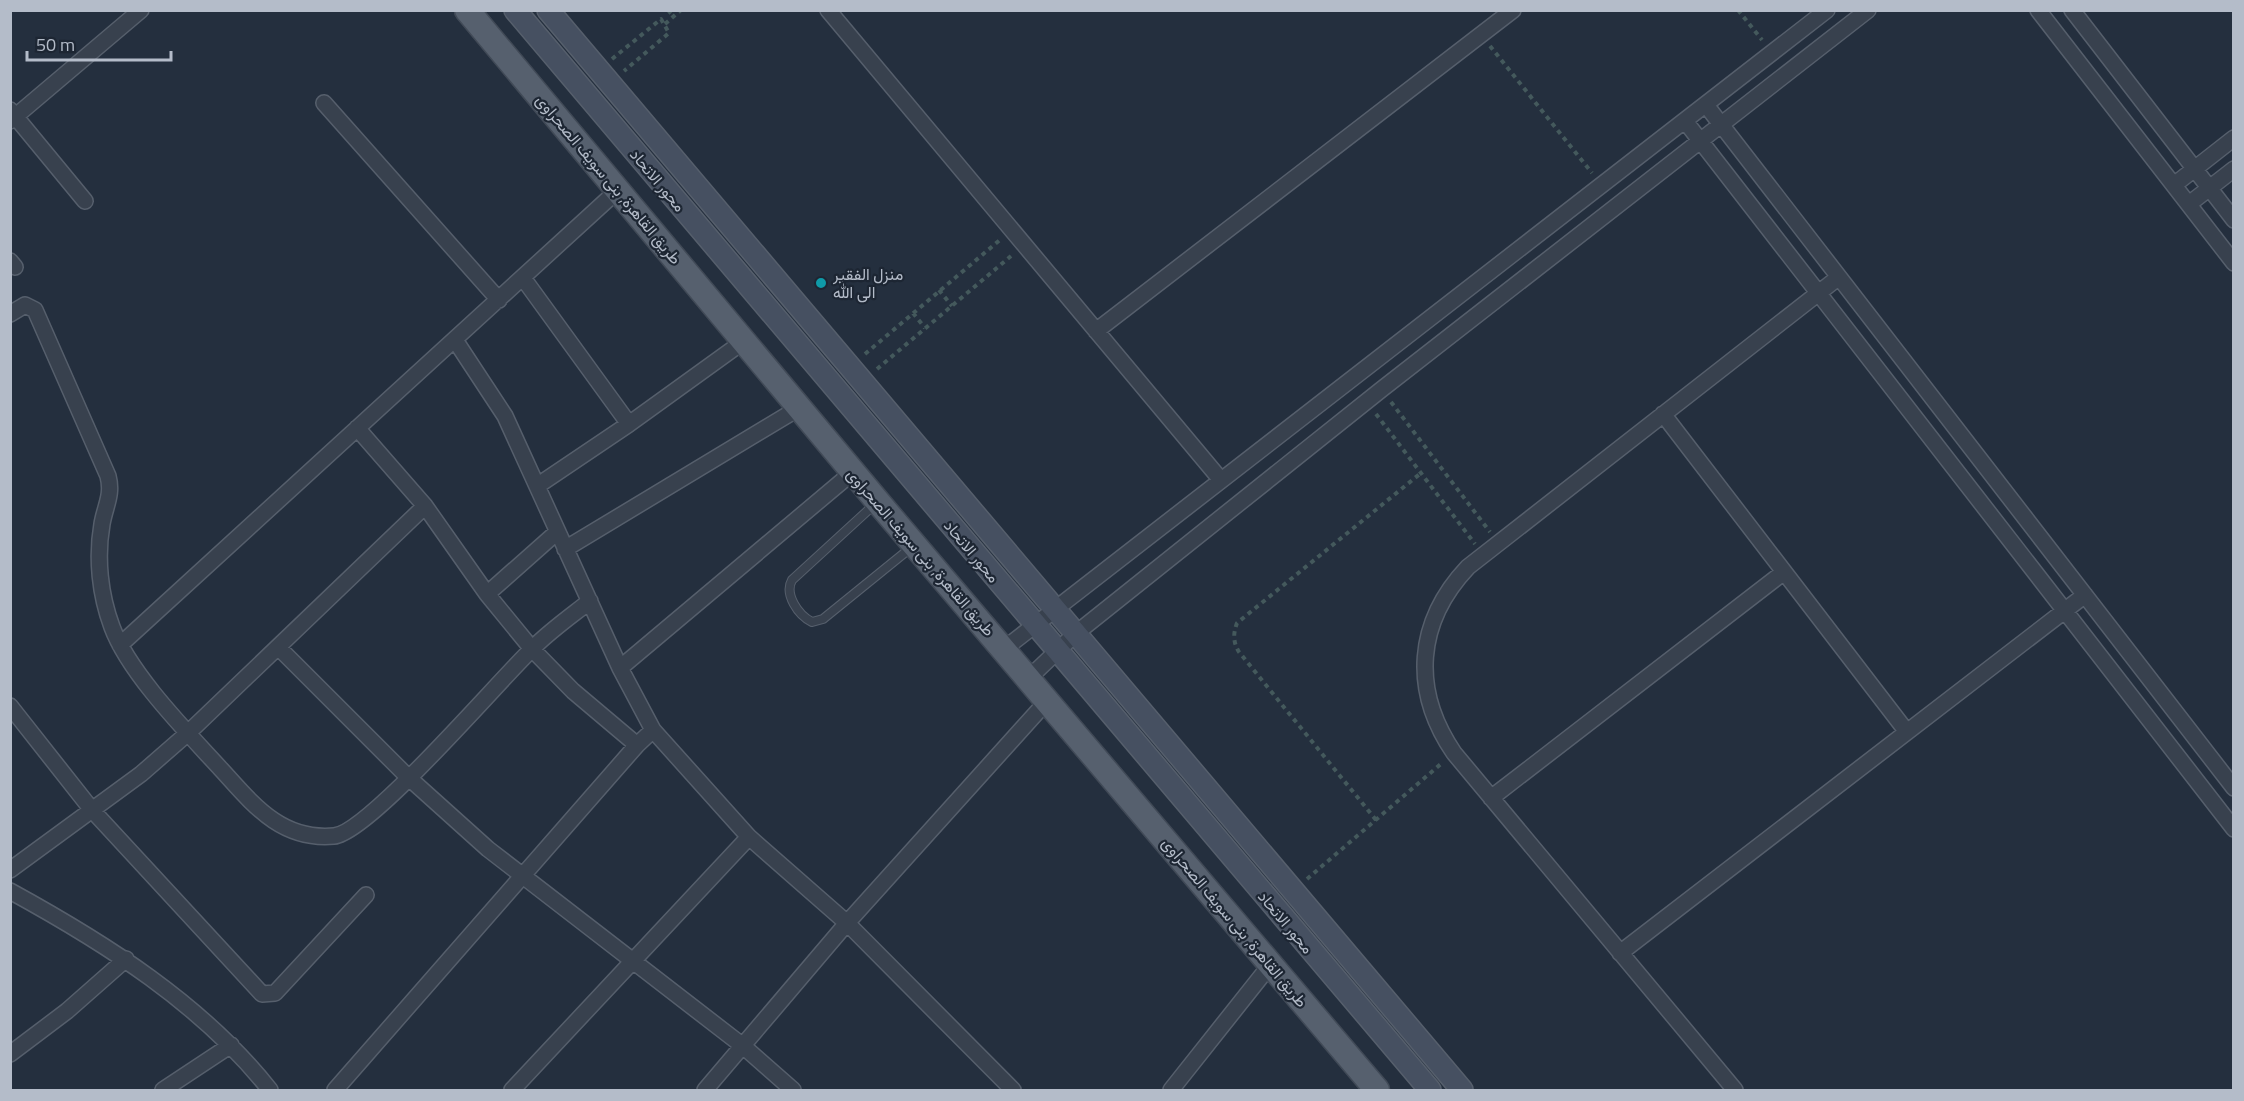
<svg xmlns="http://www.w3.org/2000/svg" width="2244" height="1101" font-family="'Titillium Web',Vazirmatn,sans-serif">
  <rect width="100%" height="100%" fill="#242f3e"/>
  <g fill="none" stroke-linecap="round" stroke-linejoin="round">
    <!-- lane casing -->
    <g stroke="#565f6c" stroke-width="10">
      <path id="lane" d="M 876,503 L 792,580 C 784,594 798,615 812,622 L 823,619 L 913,546"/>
    </g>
    <!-- street casing -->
    <g stroke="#565f6c" stroke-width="18">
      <path id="street" d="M 828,10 L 1221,480
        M 2038,10 L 2234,263
        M 2072,10 L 2234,220
        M 324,103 L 499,300
        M 1706,105 L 2234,788
        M 10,110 L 85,201
        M 10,121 L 141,10
        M 1685,121 L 2234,829
        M 2174,185 L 2234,138
        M 2189,204 L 2234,169
        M 10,261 L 15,267
        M 523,278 L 629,424
        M 10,314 L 25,305 L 35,310 L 108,476 C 113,495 105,506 102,524 C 96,558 100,595 112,627 C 129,673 186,731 219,767 C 252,803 280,841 334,836 C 369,833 500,679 534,647 C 551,630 571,616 590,601
        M 1096,331 L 1513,10
        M 455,340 L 505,416 L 620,668 L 653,730 L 749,837 L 847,923 L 1013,1090
        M 1663,414 L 1907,732
        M 357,428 L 425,506 L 487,594 L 532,649 L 573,691 L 637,745
        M 537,486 L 629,424 L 744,341
        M 565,549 L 799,408
        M 487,594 L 557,532
        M 120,645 L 618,190
        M 279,648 L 409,778 L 488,849 L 743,1046 L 793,1090
        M 1004,649 L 1827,10
        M 620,668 L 853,472
        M 1029,678 L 1074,635 L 1382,389 L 1868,10
        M 10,706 L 92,810 L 262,994 L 275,993 L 366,895
        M 1491,798 L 1784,572
        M 10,870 L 141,774 L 188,733 L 425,506
        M 10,891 C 105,943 202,1004 270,1090
        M 1620,953 L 2085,595
        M 10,1054 L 67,1011 L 126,959
        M 163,1090 L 231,1045
        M 335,1090 L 637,745 L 653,730
        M 512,1090 L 749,837
        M 705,1090 L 847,923 L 1048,700
        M 1171,1090 L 1271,964
        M 1735,1090 L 1454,753 C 1411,690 1416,622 1468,567 L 1839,277"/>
    </g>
    <!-- secondary casing -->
    <g stroke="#565f6c" stroke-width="24">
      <path id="secondary" d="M 515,10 L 1430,1090
        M 548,10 L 1462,1090"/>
    </g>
    <!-- primary casing -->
    <g stroke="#414a57" stroke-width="27">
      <path id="primary" d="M 467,10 L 878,502 L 1377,1090"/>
    </g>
    <!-- path -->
    <path stroke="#44595c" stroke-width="4" stroke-dasharray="4.5 4.5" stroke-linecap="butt" d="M 668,10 L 674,17
      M 1738,10 L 1762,40
      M 665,24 L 681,10
      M 1490,46 L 1592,173
      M 612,59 L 661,19 L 669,33 L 624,71
      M 939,290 L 952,306
      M 913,313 L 925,328
      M 865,354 L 1001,239
      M 877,369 L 1011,256
      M 1391,402 L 1490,532
      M 1376,414 L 1475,544
      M 1376,820 L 1239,652 C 1233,642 1233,634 1237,623 L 1421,473
      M 1307,879 L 1442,763"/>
    <!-- lane -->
    <use href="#lane" stroke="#38414e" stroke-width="8"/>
    <!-- street -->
    <use href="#street" stroke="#38414e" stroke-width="15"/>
    <!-- secondary -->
    <use href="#secondary" stroke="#465061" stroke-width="21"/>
    <!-- primary -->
    <use href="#primary" stroke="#56606e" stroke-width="24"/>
  </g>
  <!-- markers -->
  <circle fill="#0f9aa8" stroke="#1d2633" stroke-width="2" cx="821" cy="283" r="6"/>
  <g text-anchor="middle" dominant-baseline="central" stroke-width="4.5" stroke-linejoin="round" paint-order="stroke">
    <!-- street labels -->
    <g font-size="16" fill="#b4bcc9" stroke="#1d2633">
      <text transform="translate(609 179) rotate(50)">طريق القاهرة, بنى سويف الصحراوى</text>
      <text transform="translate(658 180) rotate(50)">محور الاتحاد</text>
      <text transform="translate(972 551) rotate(50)">محور الاتحاد</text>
      <text transform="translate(921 552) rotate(49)">طريق القاهرة, بنى سويف الصحراوى</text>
      <text transform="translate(1235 922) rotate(50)">طريق القاهرة, بنى سويف الصحراوى</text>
      <text transform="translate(1286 922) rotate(50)">محور الاتحاد</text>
    </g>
    <!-- poi labels -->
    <g font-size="16" fill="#b4bcc9" stroke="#1d2633" text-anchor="start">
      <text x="833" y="274">منزل الفقير<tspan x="833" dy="18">الى الله</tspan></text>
    </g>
  </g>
  <!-- border -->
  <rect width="2244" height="1101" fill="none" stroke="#b4bcc9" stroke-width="24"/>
  <!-- scale -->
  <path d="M27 51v9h144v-9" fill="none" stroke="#b4bcc9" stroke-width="3"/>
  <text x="36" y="51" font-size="18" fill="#b4bcc9" stroke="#1d2633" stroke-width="4.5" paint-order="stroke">50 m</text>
</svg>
